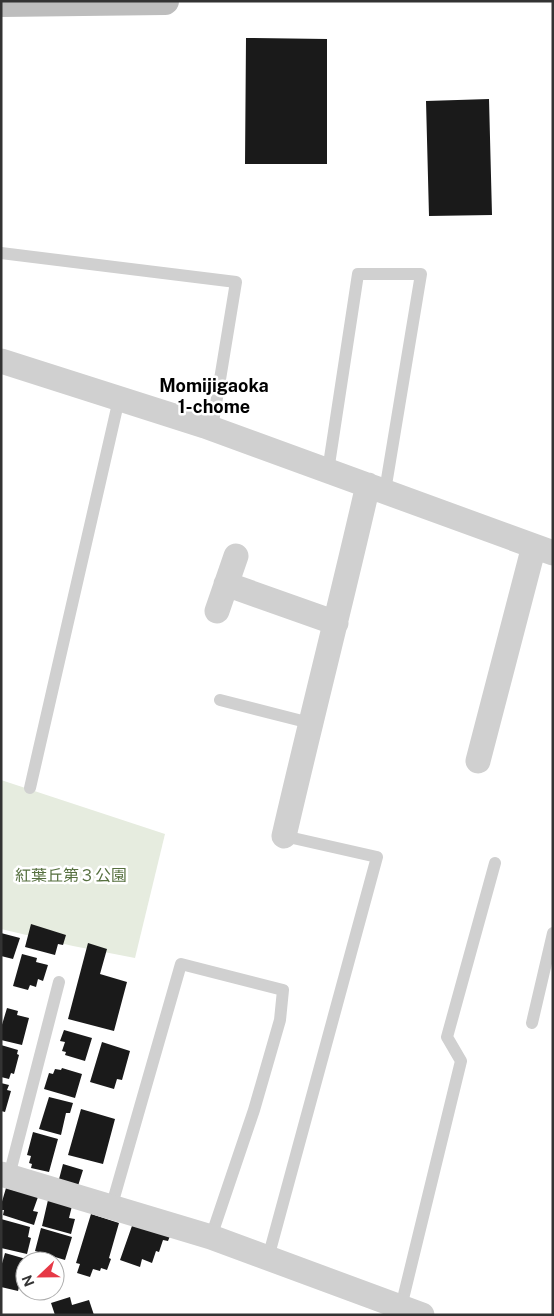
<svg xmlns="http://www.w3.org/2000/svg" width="554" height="1316" font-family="'Public Sans','Noto Sans JP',sans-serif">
  <rect width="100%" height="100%" fill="#fff"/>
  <!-- green -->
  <path fill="#e6ecdf" d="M 1,780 L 165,834 L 135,958 L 73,946 L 1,929 Z"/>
  <!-- building -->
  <path fill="#1a1a1a" d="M 246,38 L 327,39 L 327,164 L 245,164 Z
    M 489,99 L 492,215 L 429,216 L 426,101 Z
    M 31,924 L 66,935 L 63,945 L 58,944 L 55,955 L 25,947 Z
    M 1,933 L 20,938 L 13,959 L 1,956 Z
    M 88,943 L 107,949 L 100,974 L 127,982 L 114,1031 L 68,1019 Z
    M 22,954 L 37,958 L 36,962 L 48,965 L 43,981 L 38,979 L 36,987 L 30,985 L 28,990 L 13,986 Z
    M 7,1008 L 18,1011 L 17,1015 L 29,1018 L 22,1045 L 1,1040 L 1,1028 Z
    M 64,1030 L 92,1038 L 85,1061 L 65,1055 L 66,1052 L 62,1051 L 65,1042 L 60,1041 Z
    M 102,1042 L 130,1051 L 122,1080 L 117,1079 L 114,1089 L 90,1082 Z
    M 1,1045 L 18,1050 L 17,1054 L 19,1055 L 14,1074 L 11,1073 L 9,1079 L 1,1077 Z
    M 62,1068 L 82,1074 L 75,1098 L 44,1089 L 49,1073 L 53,1074 L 55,1069 L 61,1070 Z
    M 1,1083 L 9,1085 L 7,1090 L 11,1091 L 5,1112 L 1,1111 Z
    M 49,1097 L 73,1103 L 70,1113 L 66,1113 L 61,1135 L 39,1129 Z
    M 81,1109 L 115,1119 L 103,1164 L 68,1155 Z
    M 33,1132 L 58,1139 L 49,1172 L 31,1168 L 32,1164 L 29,1163 L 31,1156 L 27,1155 Z
    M 63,1164 L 83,1170 L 77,1189 L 58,1183 Z
    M 6,1188 L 38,1197 L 33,1211 L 38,1212 L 34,1225 L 3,1215 L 4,1210 L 1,1210 L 1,1205 Z
    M 48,1200 L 72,1206 L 69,1218 L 75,1219 L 71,1234 L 42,1226 Z
    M 91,1214 L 119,1223 L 109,1258 L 111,1259 L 107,1270 L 101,1268 L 100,1271 L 93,1269 L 90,1277 L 77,1273 L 80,1264 L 76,1263 Z
    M 1,1219 L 30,1227 L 28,1237 L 31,1238 L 27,1254 L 1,1248 Z
    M 133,1223 L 170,1236 L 168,1241 L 163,1240 L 159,1252 L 156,1251 L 152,1263 L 142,1259 L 140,1267 L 120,1260 Z
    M 41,1228 L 72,1237 L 65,1260 L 35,1251 Z
    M 5,1253 L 26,1259 L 18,1291 L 1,1287 L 1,1267 Z
    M 55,1264 L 62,1266 L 55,1285 Z
    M 70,1297 L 72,1305 L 89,1300 L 94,1315 L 55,1315 L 51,1303 Z"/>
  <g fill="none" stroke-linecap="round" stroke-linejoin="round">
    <!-- lane -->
    <path stroke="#d0d0d0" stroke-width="12" d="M 1,253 L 236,282 L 212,428
      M 328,471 L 358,274 L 421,274 L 385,491
      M 220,700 L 310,723
      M 30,788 L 119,399
      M 532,1023 L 553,933
      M 9,1176 L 59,982
      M 111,1208 L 181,964 L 283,990 L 280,1020 L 254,1110 L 211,1237
      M 268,1258 L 377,857 L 284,836
      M 401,1307 L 461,1061 L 447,1037 L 495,863"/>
    <!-- street -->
    <path stroke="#d0d0d0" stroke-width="25" d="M 1,361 L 205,426 L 553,553
      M 226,584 L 336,623
      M 217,611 L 236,556
      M 478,761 L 534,546
      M 284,836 C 311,719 341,603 368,485
      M 1,1174 L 211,1237 L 422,1315"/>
    <!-- secondary -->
    <path stroke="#bdbdbd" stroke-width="28" d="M 1,3 L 165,1"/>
  </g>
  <g text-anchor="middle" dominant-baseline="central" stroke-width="5" stroke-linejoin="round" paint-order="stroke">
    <!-- park labels -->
    <g font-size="16" fill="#56703f" stroke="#fff">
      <text x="71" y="875">紅葉丘第３公園</text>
    </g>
    <!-- neighbourhood labels -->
    <g font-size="18" font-weight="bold" fill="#000" stroke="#fff">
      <text x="214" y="385">Momijigaoka<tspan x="214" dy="21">1-chome</tspan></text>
    </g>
  </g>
  <!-- border -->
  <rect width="554" height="1316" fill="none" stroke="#333333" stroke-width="5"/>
  <!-- north arrow -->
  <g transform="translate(40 1276) rotate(248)"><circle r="24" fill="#ffffff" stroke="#adadad"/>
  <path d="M0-4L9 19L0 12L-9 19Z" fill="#e63946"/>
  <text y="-8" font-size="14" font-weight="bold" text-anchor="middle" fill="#333333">N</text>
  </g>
</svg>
